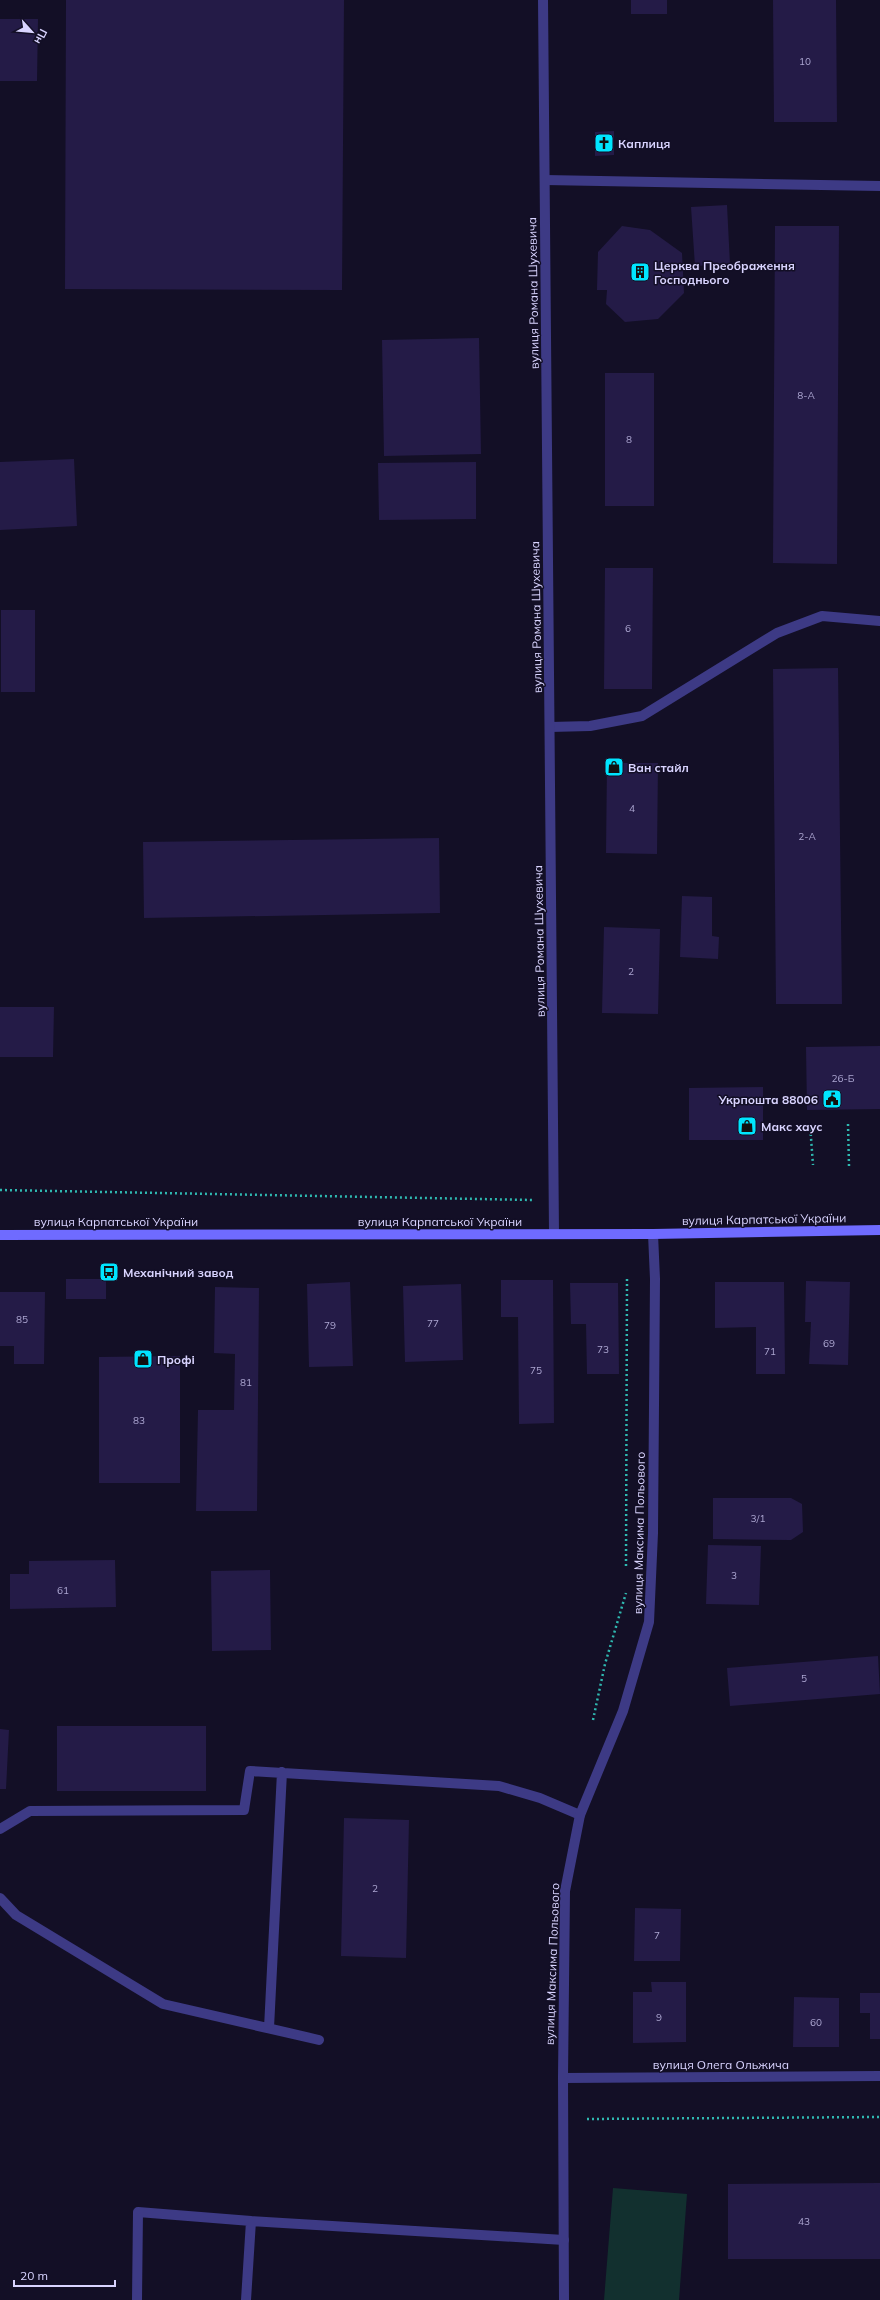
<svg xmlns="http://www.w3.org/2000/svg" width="880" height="2300" font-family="Mulish,sans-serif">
  <rect width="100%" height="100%" fill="#130f26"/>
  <!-- green -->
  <path fill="#12302f" d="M 613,2188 L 687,2194 L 679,2300 L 604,2300 Z"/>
  <!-- building -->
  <path fill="#241b47" d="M 66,0 L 344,0 L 342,290 L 65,289 Z
    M 631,0 L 667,0 L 667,14 L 631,14 Z
    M 773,0 L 836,0 L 837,122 L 774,122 Z
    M 0,19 L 38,19 L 37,81 L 0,81 Z
    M 614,131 L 614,155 L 595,156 L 595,132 Z
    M 727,205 L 730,264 L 695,266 L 691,207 Z
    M 622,226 L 650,230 L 682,253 L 684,293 L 658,319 L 625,322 L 606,304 L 607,290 L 597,290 L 598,252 Z
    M 775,226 L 839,226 L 837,564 L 773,563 Z
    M 479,338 L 481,454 L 384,456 L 382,340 Z
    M 605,373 L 654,373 L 654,506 L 605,506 Z
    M 74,459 L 77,526 L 0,530 L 0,462 Z
    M 476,462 L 476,519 L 379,520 L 378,463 Z
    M 605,568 L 653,568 L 652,689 L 604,689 Z
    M 1,610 L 35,610 L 35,692 L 1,692 Z
    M 838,668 L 842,1004 L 776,1004 L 773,669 Z
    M 607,763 L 658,763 L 657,854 L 606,853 Z
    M 439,838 L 440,913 L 144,918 L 143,842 Z
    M 682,896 L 712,897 L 712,936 L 719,937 L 718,959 L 680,957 Z
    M 604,927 L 660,929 L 658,1014 L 602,1013 Z
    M 0,1007 L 54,1007 L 53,1057 L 0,1057 Z
    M 880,1046 L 880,1109 L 807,1110 L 806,1047 Z
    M 763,1087 L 763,1140 L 689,1140 L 689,1088 Z
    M 66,1279 L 106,1279 L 106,1299 L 66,1299 Z
    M 501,1280 L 553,1280 L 554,1423 L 519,1424 L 518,1317 L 501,1317 Z
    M 806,1281 L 850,1282 L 848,1365 L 809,1364 L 811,1322 L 805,1322 Z
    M 350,1282 L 353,1366 L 309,1367 L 307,1284 Z
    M 715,1282 L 784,1282 L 785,1374 L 756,1374 L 756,1327 L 715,1328 Z
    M 570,1283 L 618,1283 L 619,1374 L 587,1374 L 586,1324 L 571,1324 Z
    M 461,1284 L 463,1360 L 405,1362 L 403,1286 Z
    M 215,1287 L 259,1288 L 257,1511 L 196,1511 L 198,1410 L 234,1410 L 235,1354 L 214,1353 Z
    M 0,1292 L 45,1292 L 44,1364 L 14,1364 L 14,1346 L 0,1346 Z
    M 180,1356 L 180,1483 L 99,1483 L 99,1357 Z
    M 713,1498 L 791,1498 L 802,1504 L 803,1532 L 791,1540 L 713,1539 Z
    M 708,1545 L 761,1546 L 759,1605 L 706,1604 Z
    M 115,1560 L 116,1607 L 10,1609 L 10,1574 L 29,1574 L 29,1561 Z
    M 270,1570 L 271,1650 L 212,1651 L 211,1571 Z
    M 878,1656 L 880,1694 L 730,1706 L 727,1668 Z
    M 57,1726 L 206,1726 L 206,1791 L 57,1791 Z
    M 0,1729 L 9,1730 L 6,1789 L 0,1789 Z
    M 344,1818 L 409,1820 L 406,1958 L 341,1956 Z
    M 635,1908 L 681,1909 L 680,1961 L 634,1961 Z
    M 651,1982 L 686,1982 L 686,2042 L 633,2043 L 633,1992 L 652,1992 Z
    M 860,1993 L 880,1993 L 880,2039 L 870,2039 L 870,2013 L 860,2013 Z
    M 794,1997 L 839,1998 L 839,2047 L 793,2047 Z
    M 880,2183 L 880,2259 L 728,2259 L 728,2184 Z"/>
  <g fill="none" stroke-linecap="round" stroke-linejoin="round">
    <!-- path -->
    <path stroke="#2fb8b0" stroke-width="2.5" stroke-dasharray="2 3" stroke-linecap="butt" d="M 810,1124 L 813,1165
      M 848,1124 L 849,1166
      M 0,1190 L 532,1200
      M 626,1566 L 627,1279
      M 593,1720 L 605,1664 L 626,1593
      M 587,2119 L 880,2117"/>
    <!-- service -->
    <path stroke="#3d3a85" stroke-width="10" d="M 545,180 L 880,186
      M 550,727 L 590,726 L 642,716 L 777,633 L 822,616 L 880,621
      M 0,1829 L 30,1811 L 244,1810 L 250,1771 L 499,1786 L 540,1798 L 580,1815
      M 0,1898 L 16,1915 L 163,2004 L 319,2040
      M 269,2028 L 282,1772
      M 137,2300 L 138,2212 L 251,2221
      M 246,2300 L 251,2221 L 564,2240"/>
    <!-- minor -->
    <path stroke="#3d3a85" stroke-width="10" d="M 543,0 L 554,1233
      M 563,2078 L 880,2076"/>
    <!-- tertiary -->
    <path stroke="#3d3a85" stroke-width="10" d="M 564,2300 L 563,2078 L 565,1891 L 580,1815 L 623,1711 L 649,1622 L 653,1533 L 655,1279 L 653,1234"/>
    <!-- secondary -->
    <path stroke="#6f6bff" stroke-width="10" d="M 0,1235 L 653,1234 L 880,1230"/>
  </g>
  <!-- icons -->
  <defs>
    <g id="church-square" transform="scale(1)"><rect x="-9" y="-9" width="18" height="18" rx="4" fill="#00e5ff" stroke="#130f26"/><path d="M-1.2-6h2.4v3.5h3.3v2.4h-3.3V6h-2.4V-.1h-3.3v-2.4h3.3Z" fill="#111"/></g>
    <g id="building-square" transform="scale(1)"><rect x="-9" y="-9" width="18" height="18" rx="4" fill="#00e5ff" stroke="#130f26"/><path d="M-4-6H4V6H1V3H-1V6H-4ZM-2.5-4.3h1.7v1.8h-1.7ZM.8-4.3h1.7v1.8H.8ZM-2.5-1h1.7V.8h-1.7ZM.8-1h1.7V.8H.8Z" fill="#111"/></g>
    <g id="shop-square" transform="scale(1)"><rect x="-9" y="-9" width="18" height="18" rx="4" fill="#00e5ff" stroke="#130f26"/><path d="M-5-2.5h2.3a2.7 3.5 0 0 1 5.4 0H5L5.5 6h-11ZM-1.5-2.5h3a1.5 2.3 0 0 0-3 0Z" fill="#111"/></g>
    <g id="civic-square" transform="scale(1)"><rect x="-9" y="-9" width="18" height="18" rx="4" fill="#00e5ff" stroke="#130f26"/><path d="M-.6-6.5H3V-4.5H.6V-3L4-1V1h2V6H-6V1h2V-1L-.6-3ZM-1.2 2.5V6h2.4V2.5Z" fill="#111"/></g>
    <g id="bus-square" transform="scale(1)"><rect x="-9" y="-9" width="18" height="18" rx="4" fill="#00e5ff" stroke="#130f26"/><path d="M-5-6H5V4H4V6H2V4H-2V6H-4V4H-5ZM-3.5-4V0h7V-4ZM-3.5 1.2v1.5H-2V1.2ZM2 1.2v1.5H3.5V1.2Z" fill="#111"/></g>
  </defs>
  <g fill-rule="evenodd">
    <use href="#church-square" x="604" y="143"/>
    <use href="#building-square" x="640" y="272"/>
    <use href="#shop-square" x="614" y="767"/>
    <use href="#civic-square" x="832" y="1099"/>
    <use href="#shop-square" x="747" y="1126"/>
    <use href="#bus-square" x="109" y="1272"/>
    <use href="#shop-square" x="143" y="1359"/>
  </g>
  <g text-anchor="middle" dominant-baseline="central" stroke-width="3" stroke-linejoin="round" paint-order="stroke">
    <!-- number labels -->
    <g font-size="10" fill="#aca6d1">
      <text x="805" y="61">10</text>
      <text x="806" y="395">8-А</text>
      <text x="629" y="439">8</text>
      <text x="628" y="628">6</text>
      <text x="632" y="808">4</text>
      <text x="807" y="836">2-А</text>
      <text x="631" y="971">2</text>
      <text x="843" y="1078">26-Б</text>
      <text x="22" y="1319">85</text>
      <text x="433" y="1323">77</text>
      <text x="330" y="1325">79</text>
      <text x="829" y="1343">69</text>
      <text x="603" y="1349">73</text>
      <text x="770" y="1351">71</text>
      <text x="536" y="1370">75</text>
      <text x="246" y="1382">81</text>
      <text x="139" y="1420">83</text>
      <text x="758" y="1518">3/1</text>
      <text x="734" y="1575">3</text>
      <text x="63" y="1590">61</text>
      <text x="804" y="1678">5</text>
      <text x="375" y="1888">2</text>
      <text x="657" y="1935">7</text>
      <text x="659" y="2017">9</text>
      <text x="816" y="2022">60</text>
      <text x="804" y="2221">43</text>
    </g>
    <!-- poi labels -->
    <g font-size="12" font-weight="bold" fill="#d9d4ff" stroke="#130f26" text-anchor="start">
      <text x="618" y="143">Каплиця</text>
      <text x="654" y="265">Церква Преображення<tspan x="654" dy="14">Господнього</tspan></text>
      <text x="628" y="767">Ван стайл</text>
      <text x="818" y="1099" text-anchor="end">Укрпошта 88006</text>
      <text x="761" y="1126">Макс хаус</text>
      <text x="123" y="1272">Механічний завод</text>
      <text x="157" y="1359">Профі</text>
    </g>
    <!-- street labels -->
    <g font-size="12" fill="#d9d4ff" stroke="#130f26">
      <text transform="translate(533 293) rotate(-91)">вулиця Романа Шухевича</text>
      <text transform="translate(536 617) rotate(-91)">вулиця Романа Шухевича</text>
      <text transform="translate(539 941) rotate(-91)">вулиця Романа Шухевича</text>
      <text transform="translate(764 1219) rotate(-1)">вулиця Карпатської України</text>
      <text x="116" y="1221">вулиця Карпатської України</text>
      <text x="440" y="1221">вулиця Карпатської України</text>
      <text transform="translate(639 1533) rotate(-89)">вулиця Максима Польового</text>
      <text transform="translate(552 1964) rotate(-88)">вулиця Максима Польового</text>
      <text x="721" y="2064">вулиця Олега Ольжича</text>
    </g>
  </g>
  <!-- north arrow -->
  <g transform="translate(32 32) rotate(117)" stroke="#130f26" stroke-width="3" paint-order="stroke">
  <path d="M0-3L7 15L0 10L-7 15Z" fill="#d9d4ff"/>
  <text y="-6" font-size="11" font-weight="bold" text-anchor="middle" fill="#d9d4ff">Пн</text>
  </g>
  <!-- scale -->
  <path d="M14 2280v6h101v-6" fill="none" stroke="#d9d4ff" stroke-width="2"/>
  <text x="20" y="2280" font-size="12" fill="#d9d4ff" stroke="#130f26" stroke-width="3" paint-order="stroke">20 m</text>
</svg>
